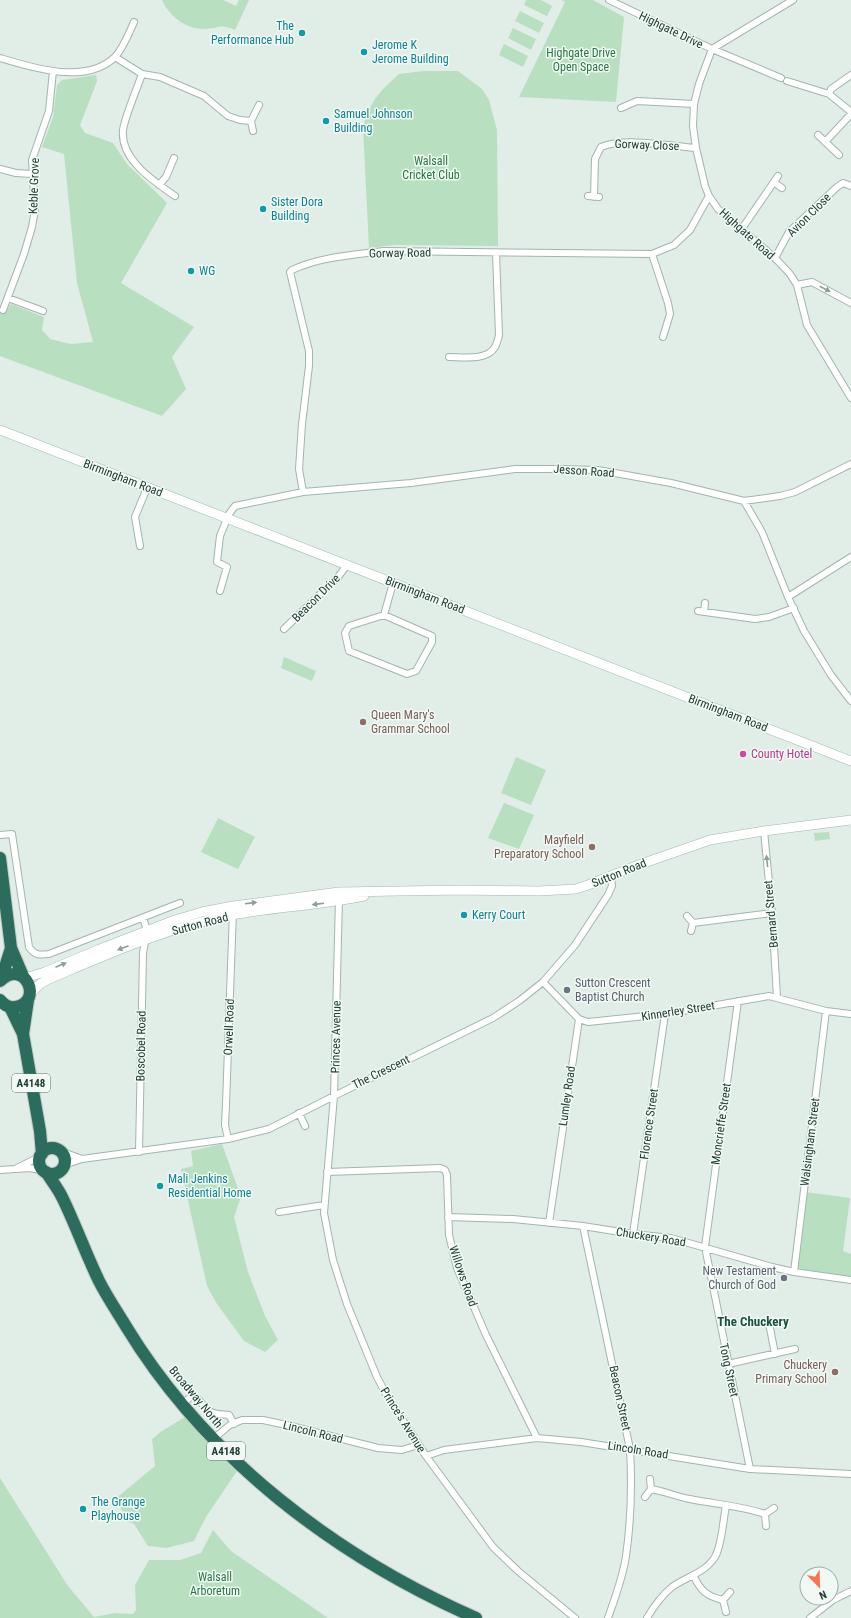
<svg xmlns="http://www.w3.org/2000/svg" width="851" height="1618" font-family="'Roboto Condensed',sans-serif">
  <rect width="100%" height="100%" fill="#e1ede7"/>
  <!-- green -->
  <path fill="#b9dfc1" d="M 162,0 L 223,0 L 236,6 L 239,0 L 249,0 L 235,30 C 219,23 220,29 204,29 C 186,29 170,17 162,0 Z
    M 526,0 L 541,0 L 552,6 L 547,16 L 524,5 Z
    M 561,0 L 593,0 L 624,17 L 616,102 L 519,97 L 565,2 Z
    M 520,11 L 544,23 L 539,33 L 515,21 Z
    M 513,28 L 536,39 L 531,50 L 508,38 Z
    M 504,44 L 528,56 L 523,67 L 499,55 Z
    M 423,71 L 458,71 L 482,89 L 489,100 L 497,130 L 498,246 L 394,245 L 369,248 L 363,127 L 367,113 L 375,99 L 383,89 L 399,74 Z
    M 96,75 L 97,81 L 80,125 L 85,133 L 113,143 L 127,164 L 167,203 L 121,283 L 194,327 L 172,357 L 186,389 L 162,416 L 0,356 L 0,310 L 6,312 L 11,304 L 44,317 L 42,330 L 50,339 L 71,344 L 93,342 L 77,283 L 64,154 L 42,147 L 53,117 L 57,85 L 62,80 Z
    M 284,657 L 316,671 L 312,681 L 281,668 Z
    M 516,757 L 546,770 L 531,805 L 501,793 Z
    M 504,803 L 534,815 L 519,849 L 488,838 Z
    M 218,818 L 255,837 L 238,869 L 201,852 Z
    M 829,832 L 830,839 L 815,841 L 814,833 Z
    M 222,1144 L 241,1197 L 234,1217 L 248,1272 L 265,1316 L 278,1340 L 265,1352 L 244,1341 L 217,1304 L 207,1286 L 181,1169 L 193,1166 L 191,1151 Z
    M 806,1192 L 850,1198 L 843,1251 L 851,1254 L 851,1278 L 827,1273 L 796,1271 Z
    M 185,1417 L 237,1471 L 206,1517 L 194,1541 L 167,1548 L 148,1546 L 134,1524 L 119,1518 L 123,1512 L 115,1499 L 155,1466 L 152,1439 L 162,1431 Z
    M 0,1478 L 68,1586 L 94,1617 L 115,1613 L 133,1614 L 136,1610 L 135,1585 L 149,1560 L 180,1560 L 201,1553 L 213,1530 L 231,1551 L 328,1618 L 0,1618 Z"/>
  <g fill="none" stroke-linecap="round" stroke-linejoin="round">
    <!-- street casing -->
    <g stroke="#a3b5ae" stroke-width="8">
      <path id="street" d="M 609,0 L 712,49 L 781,78
        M 793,0 L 712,49 L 699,84 L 694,104 L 693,126 L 696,148 L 705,186 L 709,196 L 718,209 L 775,258 L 790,274 L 797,285 L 807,325 L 851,398
        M 115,57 L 142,74 L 160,77 L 204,96 L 228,116 L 240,120 L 251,121
        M 0,58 C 33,68 86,85 115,57 C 124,47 129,33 134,22
        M 142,74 C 137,89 125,116 123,130 C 120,160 154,181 175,196
        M 787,81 L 829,94 L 851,112
        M 829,94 L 831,89 L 851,75
        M 621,108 L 637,101 L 694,104
        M 253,131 L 251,121 L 259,105
        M 818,135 L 839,155
        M 825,142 L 851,114
        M 0,169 L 16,173 L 32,174
        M 775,183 L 782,188
        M 159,185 L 166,177 L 174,158
        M 588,196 L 599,197
        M 594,197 L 595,159 L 601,147 C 626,137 669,146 696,148
        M 741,230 L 778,176
        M 652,254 L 668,303 L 670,314 L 663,337
        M 775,258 L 789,232 L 837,187 L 843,183 L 851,186
        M 797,285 L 812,282 L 851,303
        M 8,298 L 43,311
        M 3,310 L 24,254 L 32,227 L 35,210 L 32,160 L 49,111 L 53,71
        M 449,357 C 463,357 487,361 495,347 C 497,344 498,339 499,335 L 496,253
        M 303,492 L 299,469 L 302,424 L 309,366 L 309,351 L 290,272 L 292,270 C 319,257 353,255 383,251 L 652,254 L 674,245 L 690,230 L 709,196
        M 744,501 L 762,532 L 788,597 L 804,631 L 831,675 L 851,701
        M 140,546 L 135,517 L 147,488
        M 220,591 L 227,567 L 217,562 L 220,536 L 229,514 L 235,506 L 303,492 L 411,483 L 515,469 L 558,469 L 598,470 L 671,483 L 744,501 L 780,496 L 795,492 L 851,464
        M 788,597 L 851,557
        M 698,611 L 755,619 L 769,617 L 794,608
        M 704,612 L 705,603
        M 384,615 L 349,626 L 345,633 L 349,651 L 407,674 L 416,671 L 432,642 L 432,636 L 384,615 L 393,583
        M 284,629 L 338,577 L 347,565
        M 764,831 L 772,913 L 777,997
        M 0,835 L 12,834 L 29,947 C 35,956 40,955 49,954 L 180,903
        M 339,898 L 334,1096 L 324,1213 L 333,1260 L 347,1304 L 377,1377 L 387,1396 L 426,1456 L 493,1547 L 518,1571 L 575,1618
        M 687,916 L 693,923 L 691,931
        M 693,923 L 772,913
        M 543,982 L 579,1019 L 588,1022 L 665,1014 L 769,996 L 826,1011 L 851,1014
        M 738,1001 L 705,1247 L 750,1469
        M 299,1113 L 305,1126
        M 228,1139 L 225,1125 L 226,1104 L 233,911
        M 60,1151 L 82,1159
        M 139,1152 L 143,953 L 147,930 L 143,918
        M 64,1165 L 82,1159 L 228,1139 L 269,1129 L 334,1096 L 493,1018 L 519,1001 L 543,982 L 575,945 L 608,895 L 612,886 L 611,876
        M 17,1168 L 41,1156
        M 0,1170 L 30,1168 L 45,1171
        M 327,1172 L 440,1168 L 445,1170 L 447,1175 L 449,1235 L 457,1268 L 486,1335 L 537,1438
        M 279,1212 L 324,1205
        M 448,1217 L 513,1219 L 583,1226 L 633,1234 L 671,1238 L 772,1267 L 794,1272 L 851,1280
        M 549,1223 L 579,1019
        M 583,1226 L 630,1449 C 632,1484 631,1521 626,1556 C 623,1577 615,1598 608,1618
        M 633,1234 L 665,1014
        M 794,1272 L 826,1011
        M 769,1323 L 775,1354
        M 728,1364 L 795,1349
        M 182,1404 L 192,1396 C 200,1398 202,1406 209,1411 C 216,1415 222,1414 229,1415 L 234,1424
        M 213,1439 L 230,1425 L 242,1420 L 263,1420 L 291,1426 L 378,1448 L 402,1450 L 418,1445
        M 426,1456 L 444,1450 L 537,1438 L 581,1442 L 750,1469 L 851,1474
        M 651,1489 C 664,1491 677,1497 690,1499 C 715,1504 741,1506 765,1514
        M 645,1497 L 651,1489 L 650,1479
        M 766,1526 L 765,1514 L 774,1508
        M 693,1575 C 701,1591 706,1596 723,1600
        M 726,1612 L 723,1600 L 730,1592
        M 647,1618 C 654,1606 661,1596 672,1587 C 686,1577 705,1573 715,1557 C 722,1545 723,1520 726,1506
        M 810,1618 L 833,1600 L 851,1591"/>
    </g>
    <!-- secondary casing -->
    <g stroke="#9fb9af" stroke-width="10">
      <path id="secondary" d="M 0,430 L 851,761
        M 25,978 L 45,972 L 100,949 L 175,920 L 202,912 L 233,906 L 339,892 L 461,890 L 539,891 L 576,889 L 588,885 L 641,864 L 710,840 L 764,831 L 851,820
        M 30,994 L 40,984 L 49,979 C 108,954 168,927 232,915 C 276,907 321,905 364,896"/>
    </g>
    <!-- highway casing -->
    <g stroke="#c1c9c6" stroke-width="14">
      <path id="highway" d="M 0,858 L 11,948 L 23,976
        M 1,980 L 11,948
        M 0,981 C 25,957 44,1002 16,1007 C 10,1008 4,1005 0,1000
        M 28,1000 L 23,1034 L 40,1131 L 42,1154
        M 10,1007 L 23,1034
        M39 1161a13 13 0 1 1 26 0a13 13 0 1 1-26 0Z
        M 46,1172 C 52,1181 59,1190 63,1199 C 76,1226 86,1254 99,1281 C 107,1297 118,1313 127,1328 C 207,1459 337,1557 476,1618"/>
    </g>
    <!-- street -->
    <use href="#street" stroke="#fff" stroke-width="6"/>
    <!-- secondary -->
    <use href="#secondary" stroke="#fff" stroke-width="9"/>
    <!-- highway -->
    <use href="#highway" stroke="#2b6c5c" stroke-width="12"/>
  </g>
  <!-- one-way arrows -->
  <defs><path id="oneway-solid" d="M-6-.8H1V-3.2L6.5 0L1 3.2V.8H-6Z"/></defs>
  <g fill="#909e9a">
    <use href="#oneway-solid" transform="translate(825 289) rotate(27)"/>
    <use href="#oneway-solid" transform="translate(767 861) rotate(-96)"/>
    <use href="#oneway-solid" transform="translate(251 903) rotate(-7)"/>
    <use href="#oneway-solid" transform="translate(318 904) rotate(173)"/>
    <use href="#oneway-solid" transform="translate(123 948) rotate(159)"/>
    <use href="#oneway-solid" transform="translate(61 965) rotate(-23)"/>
  </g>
  <!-- markers -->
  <g fill="#0f9aa8" stroke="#f2f9f5" stroke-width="1.5">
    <circle cx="302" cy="33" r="4"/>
    <circle cx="364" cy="52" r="4"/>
    <circle cx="326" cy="121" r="4"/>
    <circle cx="263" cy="209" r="4"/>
    <circle cx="191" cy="271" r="4"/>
    <circle cx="464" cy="915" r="4"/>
    <circle cx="160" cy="1186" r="4"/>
    <circle cx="83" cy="1509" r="4"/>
  </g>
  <g fill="#8d6e63" stroke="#f2f9f5" stroke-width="1.5">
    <circle cx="363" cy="722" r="4"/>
    <circle cx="592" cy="847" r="4"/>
    <circle cx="835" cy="1372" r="4"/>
  </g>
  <circle fill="#d1479c" stroke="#f2f9f5" stroke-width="1.5" cx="743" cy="754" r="4"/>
  <g fill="#6b7280" stroke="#f2f9f5" stroke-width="1.5">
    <circle cx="567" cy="990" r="4"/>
    <circle cx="784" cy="1278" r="4"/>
  </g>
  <g text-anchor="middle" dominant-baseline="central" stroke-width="3" stroke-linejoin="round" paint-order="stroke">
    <!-- shield labels -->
    <g fill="#f2f9f5" stroke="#5f766f" stroke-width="1">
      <rect x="12" y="1074" width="38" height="18" rx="3"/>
      <rect x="207" y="1442" width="38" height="18" rx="3"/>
    </g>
    <g font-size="11" font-weight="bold" fill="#203e35">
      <text x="31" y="1083">A4148</text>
      <text x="226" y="1451">A4148</text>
    </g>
    <!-- culture labels -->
    <g font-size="12" fill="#0d838f" stroke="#f2f9f5" text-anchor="start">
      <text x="294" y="26" text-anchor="end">The<tspan x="294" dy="14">Performance Hub</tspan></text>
      <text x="372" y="45">Jerome K<tspan x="372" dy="14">Jerome Building</tspan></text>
      <text x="334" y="114">Samuel Johnson<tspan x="334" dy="14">Building</tspan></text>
      <text x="271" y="202">Sister Dora<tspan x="271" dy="14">Building</tspan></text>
      <text x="199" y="271">WG</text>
      <text x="472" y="915">Kerry Court</text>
      <text x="168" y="1179">Mali Jenkins<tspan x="168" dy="14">Residential Home</tspan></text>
      <text x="91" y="1502">The Grange<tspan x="91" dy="14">Playhouse</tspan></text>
    </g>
    <!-- street labels -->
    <g font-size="12" fill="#203e35" stroke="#f2f9f5">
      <text transform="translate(671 30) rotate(26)">Highgate Drive</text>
      <text transform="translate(647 145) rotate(2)">Gorway Close</text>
      <text transform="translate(34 186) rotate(-88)">Keble Grove</text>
      <text transform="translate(809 215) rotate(-45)">Avion Close</text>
      <text transform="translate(747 234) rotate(42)">Highgate Road</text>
      <text transform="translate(400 253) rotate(-1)">Gorway Road</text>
      <text transform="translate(584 471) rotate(4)">Jesson Road</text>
      <text transform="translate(123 478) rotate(21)">Birmingham Road</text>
      <text transform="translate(425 595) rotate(21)">Birmingham Road</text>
      <text transform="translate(316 598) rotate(-45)">Beacon Drive</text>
      <text transform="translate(728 713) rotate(21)">Birmingham Road</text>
      <text transform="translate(619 873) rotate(-22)">Sutton Road</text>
      <text transform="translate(771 914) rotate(-95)">Bernard Street</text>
      <text transform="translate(200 924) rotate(-15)">Sutton Road</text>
      <text transform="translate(678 1011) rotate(-9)">Kinnerley Street</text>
      <text transform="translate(229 1027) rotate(-88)">Orwell Road</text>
      <text transform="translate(336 1037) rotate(-89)">Princes Avenue</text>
      <text transform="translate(141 1046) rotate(-89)">Boscobel Road</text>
      <text transform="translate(381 1072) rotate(-26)">The Crescent</text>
      <text transform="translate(567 1096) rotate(-82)">Lumley Road</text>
      <text transform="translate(649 1124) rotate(-82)">Florence Street</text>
      <text transform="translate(721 1124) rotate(-82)">Moncrieffe Street</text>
      <text transform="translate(810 1142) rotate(-83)">Walsingham Street</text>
      <text transform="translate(651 1237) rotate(9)">Chuckery Road</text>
      <text transform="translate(463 1276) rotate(71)">Willows Road</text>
      <text transform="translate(729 1370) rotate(78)">Tong Street</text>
      <text transform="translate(196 1397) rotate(50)">Broadway North</text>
      <text transform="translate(620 1398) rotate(78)">Beacon Street</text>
      <text transform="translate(403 1420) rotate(58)">Prince's Avenue</text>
      <text transform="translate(313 1432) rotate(14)">Lincoln Road</text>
      <text transform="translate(638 1450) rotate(9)">Lincoln Road</text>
    </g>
    <!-- park labels -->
    <g font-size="12" fill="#287743" stroke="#f2f9f5">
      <text x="581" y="53">Highgate Drive<tspan x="581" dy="14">Open Space</tspan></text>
      <text x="431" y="161">Walsall<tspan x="431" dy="14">Cricket Club</tspan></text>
      <text x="215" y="1577">Walsall<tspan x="215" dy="14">Arboretum</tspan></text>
    </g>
    <!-- education labels -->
    <g font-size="12" fill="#785e54" stroke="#f2f9f5" text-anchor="end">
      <text x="371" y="715" text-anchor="start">Queen Mary's<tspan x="371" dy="14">Grammar School</tspan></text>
      <text x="584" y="840">Mayfield<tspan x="584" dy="14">Preparatory School</tspan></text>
      <text x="827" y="1365">Chuckery<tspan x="827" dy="14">Primary School</tspan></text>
    </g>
    <!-- hotel labels -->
    <g font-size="12" fill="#b23c85" stroke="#f2f9f5" text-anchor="start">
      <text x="751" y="754">County Hotel</text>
    </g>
    <!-- worship labels -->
    <g font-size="12" fill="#5b616d" stroke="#f2f9f5" text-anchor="start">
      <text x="575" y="983">Sutton Crescent<tspan x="575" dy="14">Baptist Church</tspan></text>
      <text x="776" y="1271" text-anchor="end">New Testament<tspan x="776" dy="14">Church of God</tspan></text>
    </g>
    <!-- neighbourhood labels -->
    <g font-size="13" font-weight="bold" fill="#1b5142" stroke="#f2f9f5">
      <text x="753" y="1321">The Chuckery</text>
    </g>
  </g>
  <!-- north arrow -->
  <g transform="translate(819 1586) rotate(157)"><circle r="19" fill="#f2f9f5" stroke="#9eaea8"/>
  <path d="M0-3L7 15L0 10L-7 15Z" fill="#f97453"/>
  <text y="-6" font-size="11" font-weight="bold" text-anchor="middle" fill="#203e35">N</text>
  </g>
</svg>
